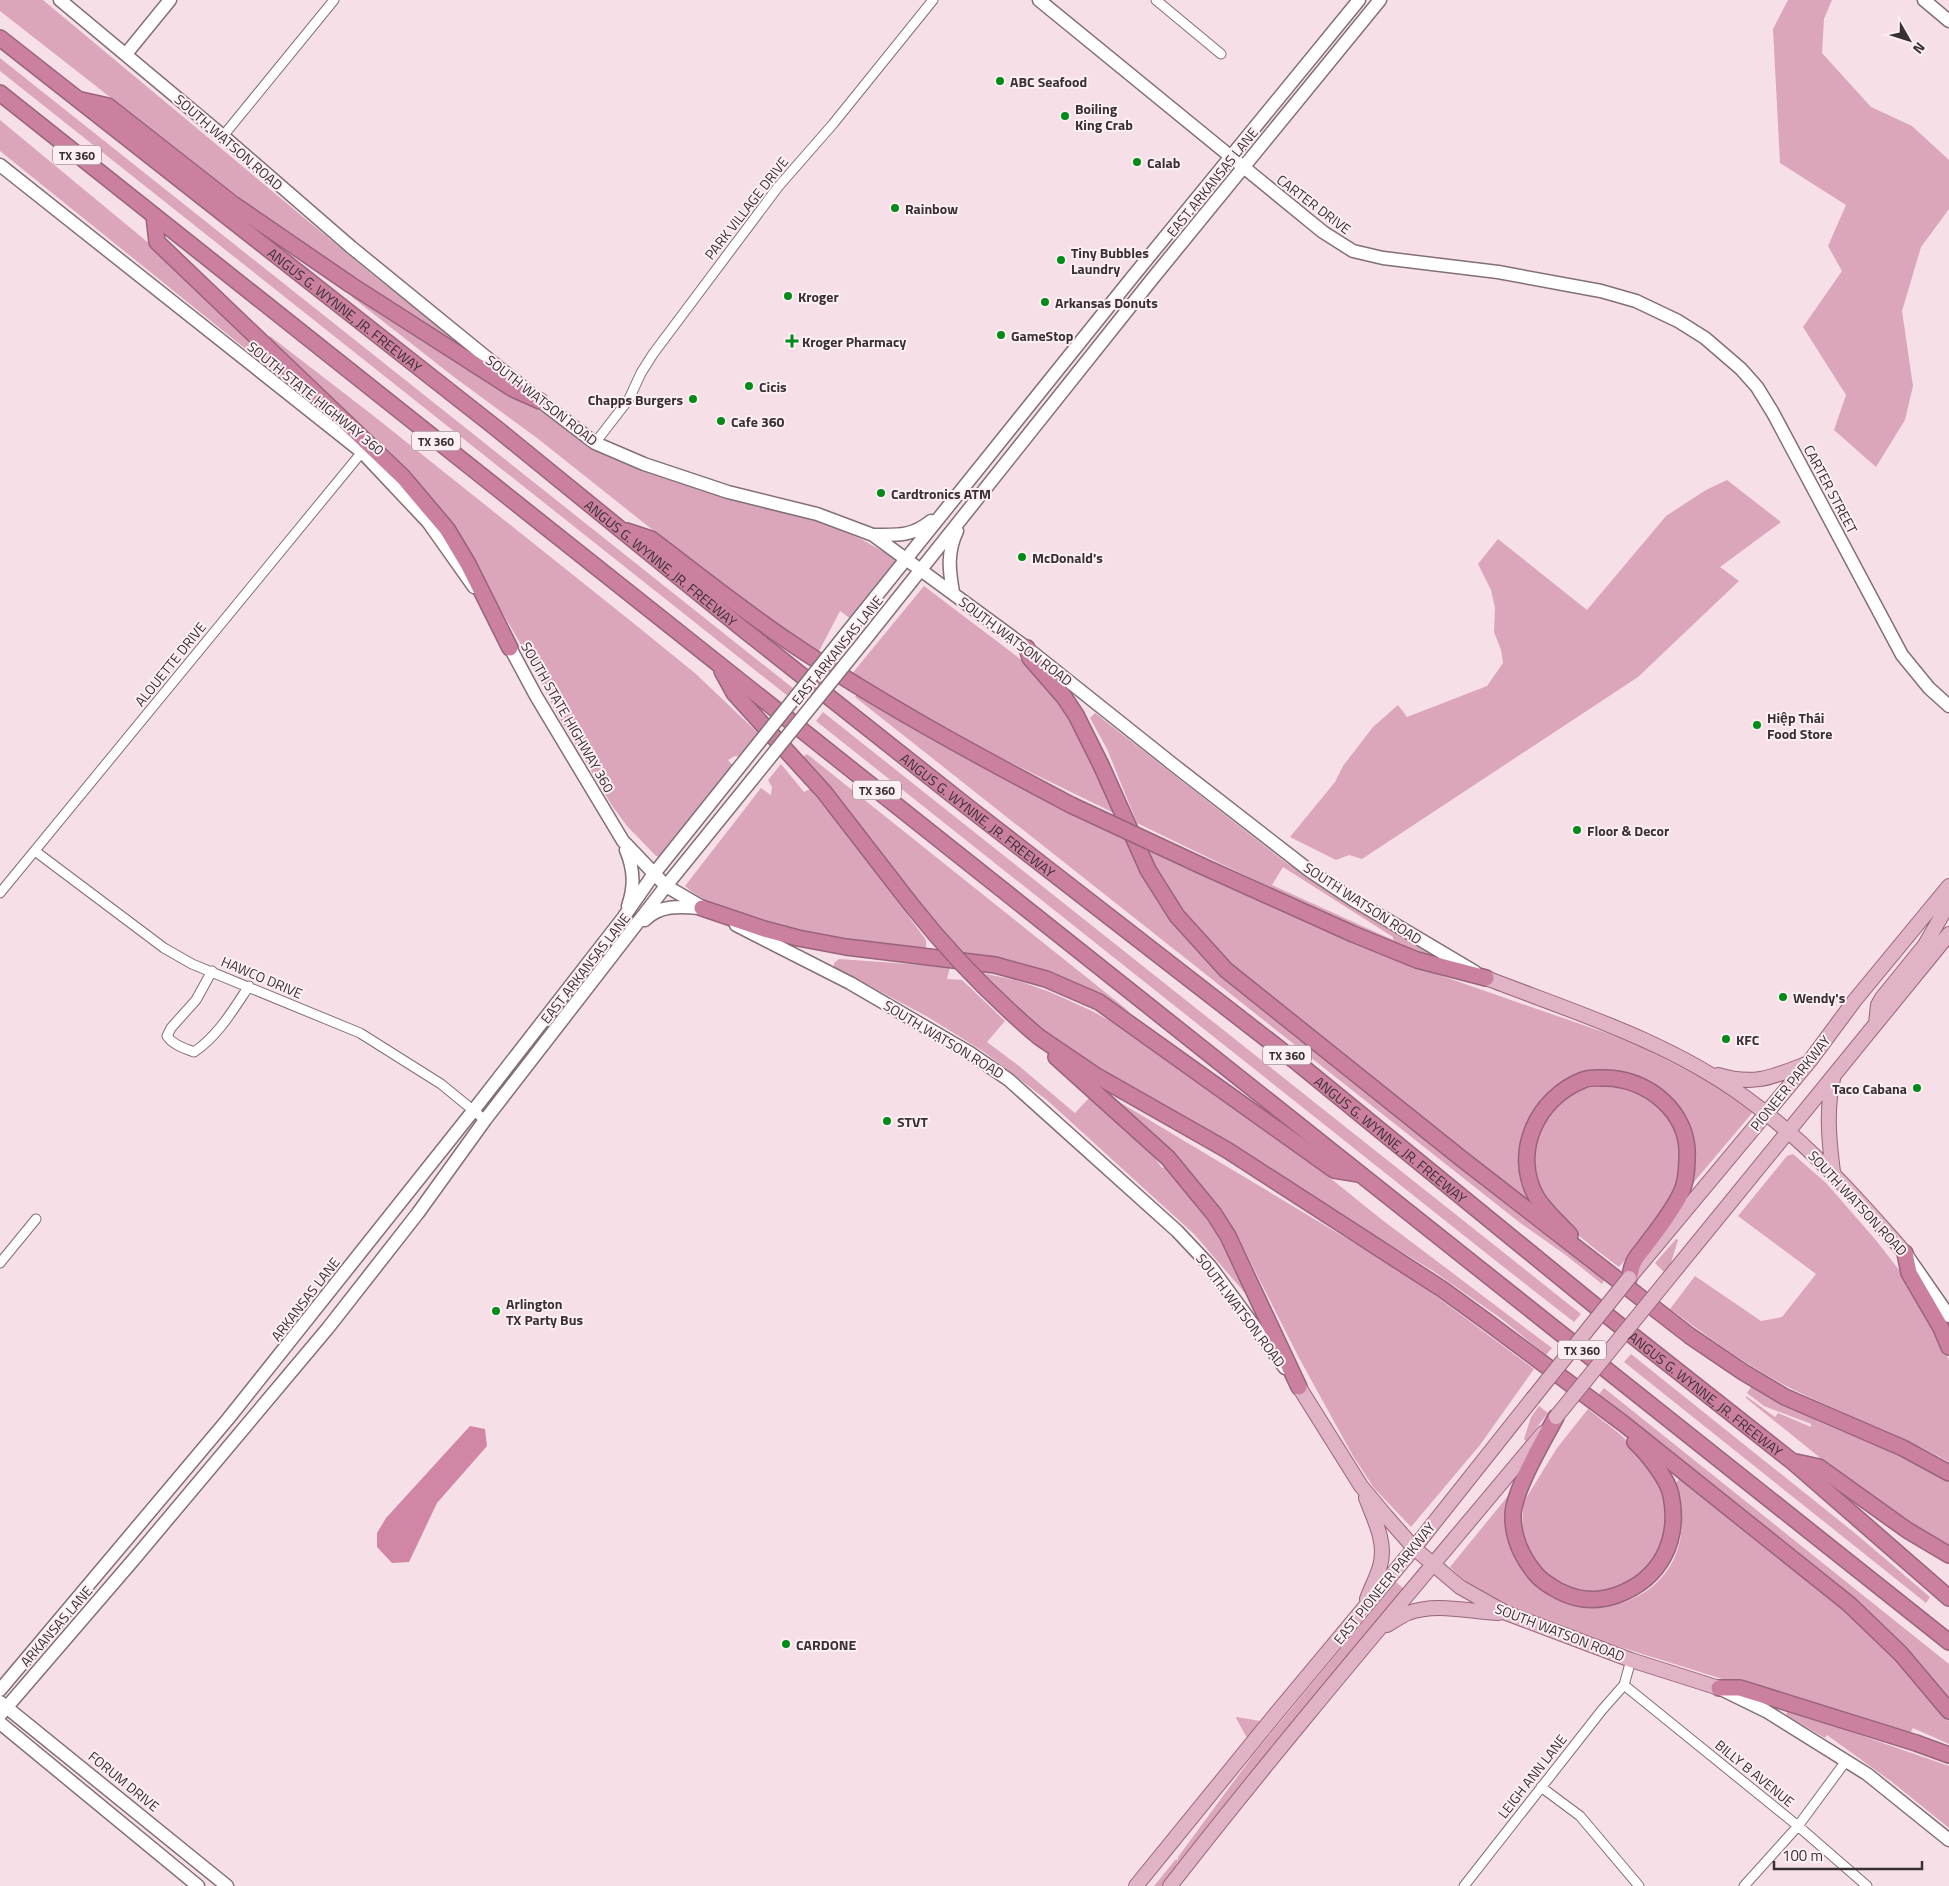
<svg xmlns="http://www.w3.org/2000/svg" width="1949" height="1886" font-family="'Titillium Web',sans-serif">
  <rect width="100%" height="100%" fill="#f6dfe7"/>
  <!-- green -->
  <path fill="#dba6bb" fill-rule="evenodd" d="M 0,0 L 43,0 L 368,271 L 483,362 L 359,284 L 225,187 L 0,11 Z
    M 1788,0 L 1832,0 L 1824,19 L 1822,53 L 1871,107 L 1912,126 L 1949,160 L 1949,209 L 1921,247 L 1902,311 L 1913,386 L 1905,420 L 1876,467 L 1834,430 L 1846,395 L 1803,327 L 1842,271 L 1828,246 L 1846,205 L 1780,163 L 1773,29 Z
    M 0,58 L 794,689 L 789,697 L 0,71 Z
    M 0,120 L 174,264 L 329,416 L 0,151 Z
    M 353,291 L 607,454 L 663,478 L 818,521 L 861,539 L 898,560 L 851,619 L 840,611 L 818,653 L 727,589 L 537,438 L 454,377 L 352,297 Z
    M 270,336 L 375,417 L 637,626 L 696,674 L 759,734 L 740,757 L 735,756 L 728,760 L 734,767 L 662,857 L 656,856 L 627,826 L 613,807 L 560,719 L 519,641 L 475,566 L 267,340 Z
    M 1727,480 L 1781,522 L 1720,567 L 1739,581 L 1638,677 L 1362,859 L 1349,855 L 1336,860 L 1290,837 L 1335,782 L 1343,766 L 1373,727 L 1398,705 L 1407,717 L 1487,686 L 1503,663 L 1501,650 L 1494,632 L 1495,608 L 1491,590 L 1478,564 L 1498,539 L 1587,610 L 1666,516 L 1706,490 Z
    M 924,586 L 1040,674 L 1075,721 L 1114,813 L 940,728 L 851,675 Z
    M 858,693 L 924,734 L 1128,839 L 1189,939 L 1605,1279 L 1602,1284 L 1567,1256 L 1519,1222 L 855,697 Z
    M 823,712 L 1581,1314 L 1574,1322 L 1496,1261 L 816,721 Z
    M 1095,713 L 1285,862 L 1378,923 L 1451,965 L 1360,931 L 1137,823 L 1107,749 L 1090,718 ZM 1283,867 L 1393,937 L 1393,940 L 1272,885 Z
    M 807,754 L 1130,1012 L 1113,1003 L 1000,959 L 961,953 L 938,926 L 872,840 L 822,780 L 802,758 Z
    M 781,764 L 804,792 L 810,789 L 877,874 L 926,940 L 926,949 L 804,937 L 711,904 L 691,891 L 685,886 L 761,788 L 771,795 L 772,787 L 768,780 Z
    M 1144,846 L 1277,909 L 1280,905 L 1370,947 L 1425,970 L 1632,1042 L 1709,1082 L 1753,1112 L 1694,1182 L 1691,1181 L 1694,1153 L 1690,1130 L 1660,1090 L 1646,1080 L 1634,1076 L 1593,1074 L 1529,1126 L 1532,1196 L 1527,1202 C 1468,1155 1409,1108 1349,1060 C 1268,995 1190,943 1144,846 Z
    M 839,959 L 950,967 L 947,979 L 962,980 L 1005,1021 L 987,1042 L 1019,1066 L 1075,1113 L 1089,1098 L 1155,1158 L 1162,1168 L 1165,1167 L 1177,1180 L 1214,1229 L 1249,1291 L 1245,1293 L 1194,1234 L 1048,1101 L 984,1052 L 928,1017 L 834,967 L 834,963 Z
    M 982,973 L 1019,981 L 1050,992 L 1092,1011 L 1125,1029 L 1278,1136 L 1381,1219 L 1552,1348 L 1546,1355 L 1499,1317 L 1433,1271 L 1288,1182 L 1080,1059 L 1020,1012 Z
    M 1602,1083 L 1631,1086 L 1670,1115 L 1684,1152 L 1676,1190 L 1644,1238 L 1619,1267 C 1573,1232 1508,1187 1544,1122 C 1557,1100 1578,1088 1602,1083 Z
    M 1116,1100 L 1406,1274 L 1534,1369 L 1480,1445 L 1411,1527 L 1374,1488 L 1353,1456 L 1298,1356 L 1245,1251 L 1216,1203 L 1180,1160 Z
    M 1793,1154 L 1826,1183 L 1875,1239 L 1910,1284 L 1939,1336 L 1949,1360 L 1949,1462 C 1900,1434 1845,1415 1794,1390 C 1750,1368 1710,1338 1670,1309 L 1695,1276 L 1761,1321 L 1782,1317 L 1816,1274 L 1738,1216 L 1787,1156 Z
    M 1676,1239 L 1678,1240 L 1671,1263 L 1664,1272 L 1655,1263 Z
    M 1631,1354 L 1856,1534 L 1930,1597 L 1926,1603 L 1624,1362 Z
    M 1751,1387 L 1824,1424 L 1906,1458 L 1949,1482 L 1949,1551 L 1860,1490 L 1746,1398 L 1746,1396 L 1775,1417 L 1778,1413 L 1811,1427 L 1811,1424 L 1764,1406 L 1747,1393 Z
    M 1604,1388 L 1949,1664 L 1949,1700 L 1921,1666 L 1871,1614 L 1597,1397 Z
    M 1539,1406 L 1548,1413 L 1526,1441 L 1524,1439 L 1531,1417 Z
    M 1588,1409 L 1621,1435 L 1643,1457 L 1656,1475 L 1670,1507 L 1658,1561 L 1612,1593 L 1575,1592 L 1542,1574 L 1532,1560 L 1522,1538 L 1523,1503 L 1557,1448 Z
    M 1681,1477 L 1852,1615 L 1893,1653 L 1949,1721 L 1949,1744 L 1913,1728 L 1910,1733 L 1886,1726 L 1884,1728 C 1806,1704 1727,1681 1649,1656 C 1590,1637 1492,1612 1450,1567 L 1512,1491 C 1511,1498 1509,1507 1510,1514 C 1513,1527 1522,1540 1527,1552 C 1531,1561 1539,1584 1544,1590 C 1553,1600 1571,1605 1582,1606 C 1654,1613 1701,1552 1674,1485 Z
    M 1396,1582 L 1405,1590 L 1163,1886 L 1154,1886 L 1176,1859 L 1178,1860 L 1178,1857 L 1254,1754 Z
    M 1788,1710 L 1949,1766 L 1949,1828 L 1892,1782 L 1827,1735 L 1825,1738 L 1786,1715 Z
    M 1237,1717 L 1260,1721 L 1247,1738 L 1236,1718 Z"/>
  <!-- water -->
  <path fill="#d186a5" d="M 470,1426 L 485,1429 L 487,1446 L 437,1503 L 409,1562 L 392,1563 L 377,1547 L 377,1533 L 386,1518 Z"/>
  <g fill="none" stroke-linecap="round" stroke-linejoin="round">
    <!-- street casing -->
    <g stroke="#836f76" stroke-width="11">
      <path id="street" d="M 1156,0 L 1221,54
        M 223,136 L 334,0
        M 595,443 L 629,399 L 641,373 L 653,354 L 778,187 L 833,124 L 933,0
        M 35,851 L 164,948 L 192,964 L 360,1033 L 441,1084 L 485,1120
        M 0,893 L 362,452
        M 212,971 L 196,1000 L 171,1028 L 167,1036 C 173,1045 184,1048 194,1052 C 218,1036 233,1010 249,986
        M 0,1263 L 36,1219
        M 1624,1685 L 1798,1826 L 1867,1886
        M 1541,1787 L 1580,1816 L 1639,1886
        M 1464,1886 L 1602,1710 L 1624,1685 L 1631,1660
        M 1744,1886 L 1798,1826 L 1846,1761"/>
    </g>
    <!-- secondary casing -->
    <g stroke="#836f76" stroke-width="15">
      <path id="secondary" d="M 60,0 L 223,136 L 351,247 L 540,401 L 595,443 L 644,464 L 728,492 L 817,514 L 873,535 L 1027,648 L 1175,766 L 1310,871 L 1352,899 L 1475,972
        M 1039,0 L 1323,232 L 1353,251 L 1383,258 L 1498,272 L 1601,291 L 1636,301 L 1678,321 L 1705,338 L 1741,369 L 1757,387 L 1773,413 L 1902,655 L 1929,688 L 1949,706
        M 1924,0 L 1949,21
        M 126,54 L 170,0
        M 0,165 L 362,452 L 428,522 L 474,587
        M 873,535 C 897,535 911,537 931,521
        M 953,592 C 949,570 947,552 957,531
        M 849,630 L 1134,275 L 1359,0
        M 506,640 L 536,696 L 623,841 L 666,886 L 709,911
        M 864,641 L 1153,278 L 1380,0
        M 626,850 C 634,869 635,886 628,906
        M 645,920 C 659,905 680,906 699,908
        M 736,925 L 850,983 L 970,1053 L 1009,1080 L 1177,1231 L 1210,1266 L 1285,1368
        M 1906,1254 L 1949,1316
        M 1719,1688 L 1766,1711 L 1867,1774 L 1949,1840
        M 0,1690 L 228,1419 L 473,1111 L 623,918 L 653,875 L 737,770
        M 0,1702 L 227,1886
        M 0,1715 L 135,1558 L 328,1328 L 418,1213 L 485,1120 L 666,886 L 751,781
        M 0,1723 L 198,1886"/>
    </g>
    <!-- primary casing -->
    <g stroke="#98647a" stroke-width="16">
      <path id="primary" d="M 1486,978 C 1574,1012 1668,1041 1746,1098 C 1807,1142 1856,1197 1905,1253
        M 1876,1023 L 1878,1005 L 1882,998 L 1925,945 L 1949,903
        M 1718,1075 C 1754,1086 1773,1077 1806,1064
        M 1833,1172 C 1829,1141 1826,1110 1833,1079
        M 1629,1278 L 1809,1062 L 1855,1000 L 1949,886
        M 1663,1285 L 1949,934
        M 1299,1387 L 1361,1486 L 1386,1516 L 1414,1548 L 1460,1587 L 1506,1613 L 1631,1660 L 1719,1688
        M 1366,1498 C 1374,1519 1387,1543 1380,1566 C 1377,1577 1371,1588 1367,1599
        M 1387,1625 C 1394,1621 1401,1616 1408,1613 C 1436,1602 1470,1612 1499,1613
        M 1136,1886 L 1275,1715 L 1414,1548 L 1533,1398
        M 1170,1886 C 1290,1732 1418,1583 1543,1433"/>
    </g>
    <!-- highway casing -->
    <g stroke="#98647a" stroke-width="18">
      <g id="highway">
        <path id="s1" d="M 0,38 L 496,428 L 743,629 L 964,804 L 1299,1064 L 1604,1313 L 1793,1462 L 1949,1598"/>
        <path d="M 0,93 L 1949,1642"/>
        <path d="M 81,100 L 108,106 L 233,204 L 351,285 L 513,389 L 540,401"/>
        <path d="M 154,216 L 157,242 L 403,477 L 447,529 L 468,564 L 510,648"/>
        <path d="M 627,531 L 651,539 C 696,573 741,609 788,641 C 878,702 974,754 1071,805"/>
        <path d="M 1027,648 L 1030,658 L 1064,697 L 1076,715 L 1101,765 L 1148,870 L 1177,916 L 1226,970 L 1462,1159 L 1690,1336 L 1743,1372 L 1785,1397 L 1903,1448 L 1949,1473"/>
        <path d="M 722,671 L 734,693 L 824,792 L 913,907"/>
        <path d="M 1202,866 L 1353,934 L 1417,960 L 1486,978"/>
        <path d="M 702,908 L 764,929 L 798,938 L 846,947 L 995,965 L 1046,979 L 1099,1002 L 1334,1170 L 1359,1174"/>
        <path d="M 1039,1037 L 1095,1075 L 1227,1150 L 1442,1289 L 1486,1321 L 1624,1424 L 1849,1604 L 1901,1654 L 1949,1711"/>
        <path d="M 1056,1057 L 1168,1158 L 1214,1214 L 1228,1236 L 1299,1387"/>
        <path d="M 1570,1235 C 1559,1223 1545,1211 1537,1198 C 1511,1153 1537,1098 1583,1080 C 1589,1077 1598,1078 1605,1078 C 1648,1078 1690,1113 1687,1158 C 1687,1171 1686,1184 1680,1195 C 1671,1213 1658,1229 1646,1245 C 1642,1251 1635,1257 1633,1264 C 1631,1268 1631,1274 1629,1278"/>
        <path d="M 1905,1253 L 1909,1273 L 1941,1328 L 1949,1347"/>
        <path d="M 1556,1417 C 1544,1440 1512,1493 1513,1517 C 1513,1538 1522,1557 1535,1573 C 1541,1581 1550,1586 1559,1591 C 1578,1601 1597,1602 1617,1595 C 1661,1579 1680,1540 1671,1495 C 1668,1479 1647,1453 1635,1442"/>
        <path d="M 1796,1462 L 1819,1467 L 1907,1530 L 1949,1555"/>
        <path d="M 1719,1688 L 1740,1688 L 1916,1743 L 1949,1755"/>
      </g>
    </g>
    <!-- street -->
    <use href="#street" stroke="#fff" stroke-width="9"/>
    <!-- secondary -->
    <use href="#secondary" stroke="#fff" stroke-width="12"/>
    <!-- primary -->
    <use href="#primary" stroke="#e0b3c6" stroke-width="14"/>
    <!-- highway -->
    <use href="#highway" stroke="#cc80a0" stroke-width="15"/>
    <!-- secondary-bridge casing -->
    <g stroke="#836f76" stroke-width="15" stroke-linecap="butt">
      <path id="secondary-bridge" d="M 737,770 L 849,630
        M 751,781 L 864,641"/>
    </g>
    <!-- primary-bridge casing -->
    <g stroke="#98647a" stroke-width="16" stroke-linecap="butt">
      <path id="primary-bridge" d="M 1533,1398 L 1629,1278
        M 1556,1417 L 1663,1285"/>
    </g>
    <!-- highway-bridge casing -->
    <g stroke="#98647a" stroke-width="18" stroke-linecap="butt">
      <path id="highway-bridge" d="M 1071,805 L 1202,866
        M 913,907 C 951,955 992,997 1039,1037"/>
    </g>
    <!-- secondary-bridge -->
    <use href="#secondary-bridge" stroke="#fff" stroke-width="12"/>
    <!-- primary-bridge -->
    <use href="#primary-bridge" stroke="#e0b3c6" stroke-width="14"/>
    <!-- highway-bridge -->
    <use href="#highway-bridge" stroke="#cc80a0" stroke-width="15"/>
  </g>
  <!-- markers -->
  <g fill="#028b18" stroke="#fdeff4" stroke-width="2">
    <circle cx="1000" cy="81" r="5"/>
    <circle cx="1065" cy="116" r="5"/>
    <circle cx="1137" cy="162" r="5"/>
    <circle cx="895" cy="208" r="5"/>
    <circle cx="1061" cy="260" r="5"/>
    <circle cx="788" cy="296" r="5"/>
    <circle cx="1045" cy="302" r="5"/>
    <circle cx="1001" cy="335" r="5"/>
    <path d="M789.5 333.5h5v5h5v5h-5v5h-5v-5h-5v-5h5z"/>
    <circle cx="749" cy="386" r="5"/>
    <circle cx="693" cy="399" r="5"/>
    <circle cx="721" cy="421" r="5"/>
    <circle cx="881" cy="493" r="5"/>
    <circle cx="1022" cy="557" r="5"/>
    <circle cx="1757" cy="725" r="5"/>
    <circle cx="1577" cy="830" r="5"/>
    <circle cx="1783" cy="997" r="5"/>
    <circle cx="1726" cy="1039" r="5"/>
    <circle cx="1917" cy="1088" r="5"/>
    <circle cx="887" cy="1121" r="5"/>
    <circle cx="496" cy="1311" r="5"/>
    <circle cx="786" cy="1644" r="5"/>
  </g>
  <g text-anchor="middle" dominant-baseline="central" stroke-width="4" stroke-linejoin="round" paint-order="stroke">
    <!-- shield labels -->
    <g fill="#fdeff4" stroke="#73696d" stroke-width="1">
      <rect x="53" y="145.5" width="48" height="19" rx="4"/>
      <rect x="412" y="431.5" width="48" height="19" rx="4"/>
      <rect x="853" y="780.5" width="48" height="19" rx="4"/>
      <rect x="1263" y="1045.5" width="48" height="19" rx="4"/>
      <rect x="1558" y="1340.5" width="48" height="19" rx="4"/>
    </g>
    <g font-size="12" font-weight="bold" fill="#383033">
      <text x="77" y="155">TX 360</text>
      <text x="436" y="441">TX 360</text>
      <text x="877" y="790">TX 360</text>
      <text x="1287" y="1055">TX 360</text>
      <text x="1582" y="1350">TX 360</text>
    </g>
    <!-- poi labels -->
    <g font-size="14" font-weight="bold" fill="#383033" stroke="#fdeff4" text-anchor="start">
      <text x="1010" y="81">ABC Seafood</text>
      <text x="1075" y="108">Boiling<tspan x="1075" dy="16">King Crab</tspan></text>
      <text x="1147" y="162">Calab</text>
      <text x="905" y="208">Rainbow</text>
      <text x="1071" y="252">Tiny Bubbles<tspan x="1071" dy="16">Laundry</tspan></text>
      <text x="798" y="296">Kroger</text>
      <text x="1055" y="302">Arkansas Donuts</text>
      <text x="1011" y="335">GameStop</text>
      <text x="802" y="341">Kroger Pharmacy</text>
      <text x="759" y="386">Cicis</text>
      <text x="683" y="399" text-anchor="end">Chapps Burgers</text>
      <text x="731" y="421">Cafe 360</text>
      <text x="891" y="493">Cardtronics ATM</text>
      <text x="1032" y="557">McDonald's</text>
      <text x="1767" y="717">Hiệp Thái<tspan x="1767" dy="16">Food Store</tspan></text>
      <text x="1587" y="830">Floor &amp; Decor</text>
      <text x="1793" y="997">Wendy's</text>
      <text x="1736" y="1039">KFC</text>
      <text x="1907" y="1088" text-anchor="end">Taco Cabana</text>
      <text x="897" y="1121">STVT</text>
      <text x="506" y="1303">Arlington<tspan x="506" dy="16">TX Party Bus</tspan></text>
      <text x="796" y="1644">CARDONE</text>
    </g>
    <!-- street labels -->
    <g font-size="14" fill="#383033" stroke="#fdeff4">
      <text transform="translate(229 142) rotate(41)">SOUTH WATSON ROAD</text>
      <text transform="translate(1212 182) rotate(-51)">EAST ARKANSAS LANE</text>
      <text transform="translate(1314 204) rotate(37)">CARTER DRIVE</text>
      <text transform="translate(746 208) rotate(-52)">PARK VILLAGE DRIVE</text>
      <text stroke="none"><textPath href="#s1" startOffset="439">ANGUS G. WYNNE, JR. FREEWAY</textPath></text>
      <text transform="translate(316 398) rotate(39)">SOUTH STATE HIGHWAY 360</text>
      <text transform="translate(542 400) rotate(38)">SOUTH WATSON ROAD</text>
      <text transform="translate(1831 489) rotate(62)">CARTER STREET</text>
      <text stroke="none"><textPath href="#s1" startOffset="844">ANGUS G. WYNNE, JR. FREEWAY</textPath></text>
      <text transform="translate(1016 641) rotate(37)">SOUTH WATSON ROAD</text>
      <text transform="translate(837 650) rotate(-51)">EAST ARKANSAS LANE</text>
      <text transform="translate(170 664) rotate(-51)">ALOUETTE DRIVE</text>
      <text transform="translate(568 717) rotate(60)">SOUTH STATE HIGHWAY 360</text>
      <text stroke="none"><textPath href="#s1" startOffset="1249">ANGUS G. WYNNE, JR. FREEWAY</textPath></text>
      <text transform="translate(1363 903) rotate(33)">SOUTH WATSON ROAD</text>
      <text transform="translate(585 968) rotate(-52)">EAST ARKANSAS LANE</text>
      <text transform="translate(262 977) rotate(23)">HAWCO DRIVE</text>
      <text transform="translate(944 1039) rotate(31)">SOUTH WATSON ROAD</text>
      <text transform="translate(1790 1083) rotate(-51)">PIONEER PARKWAY</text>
      <text stroke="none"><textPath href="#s1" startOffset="1774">ANGUS G. WYNNE, JR. FREEWAY</textPath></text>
      <text transform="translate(1858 1203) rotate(47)">SOUTH WATSON ROAD</text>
      <text transform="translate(305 1299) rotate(-52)">ARKANSAS LANE</text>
      <text transform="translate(1241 1310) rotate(53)">SOUTH WATSON ROAD</text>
      <text stroke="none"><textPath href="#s1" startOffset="2179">ANGUS G. WYNNE, JR. FREEWAY</textPath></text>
      <text transform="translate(1384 1583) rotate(-51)">EAST PIONEER PARKWAY</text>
      <text transform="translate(56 1626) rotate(-49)">ARKANSAS LANE</text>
      <text transform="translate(1560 1632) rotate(21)">SOUTH WATSON ROAD</text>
      <text transform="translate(1755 1773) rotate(39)">BILLY B AVENUE</text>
      <text transform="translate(1532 1776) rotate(-52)">LEIGH ANN LANE</text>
      <text transform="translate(124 1781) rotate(39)">FORUM DRIVE</text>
    </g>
  </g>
  <!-- north arrow -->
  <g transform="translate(1909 40) rotate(129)" stroke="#fdeff4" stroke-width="4" paint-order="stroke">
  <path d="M0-4L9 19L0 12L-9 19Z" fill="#383033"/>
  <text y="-8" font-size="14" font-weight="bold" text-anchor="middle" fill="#383033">N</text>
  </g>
  <!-- scale -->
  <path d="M1774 1861v8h148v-8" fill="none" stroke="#383033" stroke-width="2.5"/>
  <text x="1782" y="1861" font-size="15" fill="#383033" stroke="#fdeff4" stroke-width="4" paint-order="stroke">100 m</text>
</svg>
